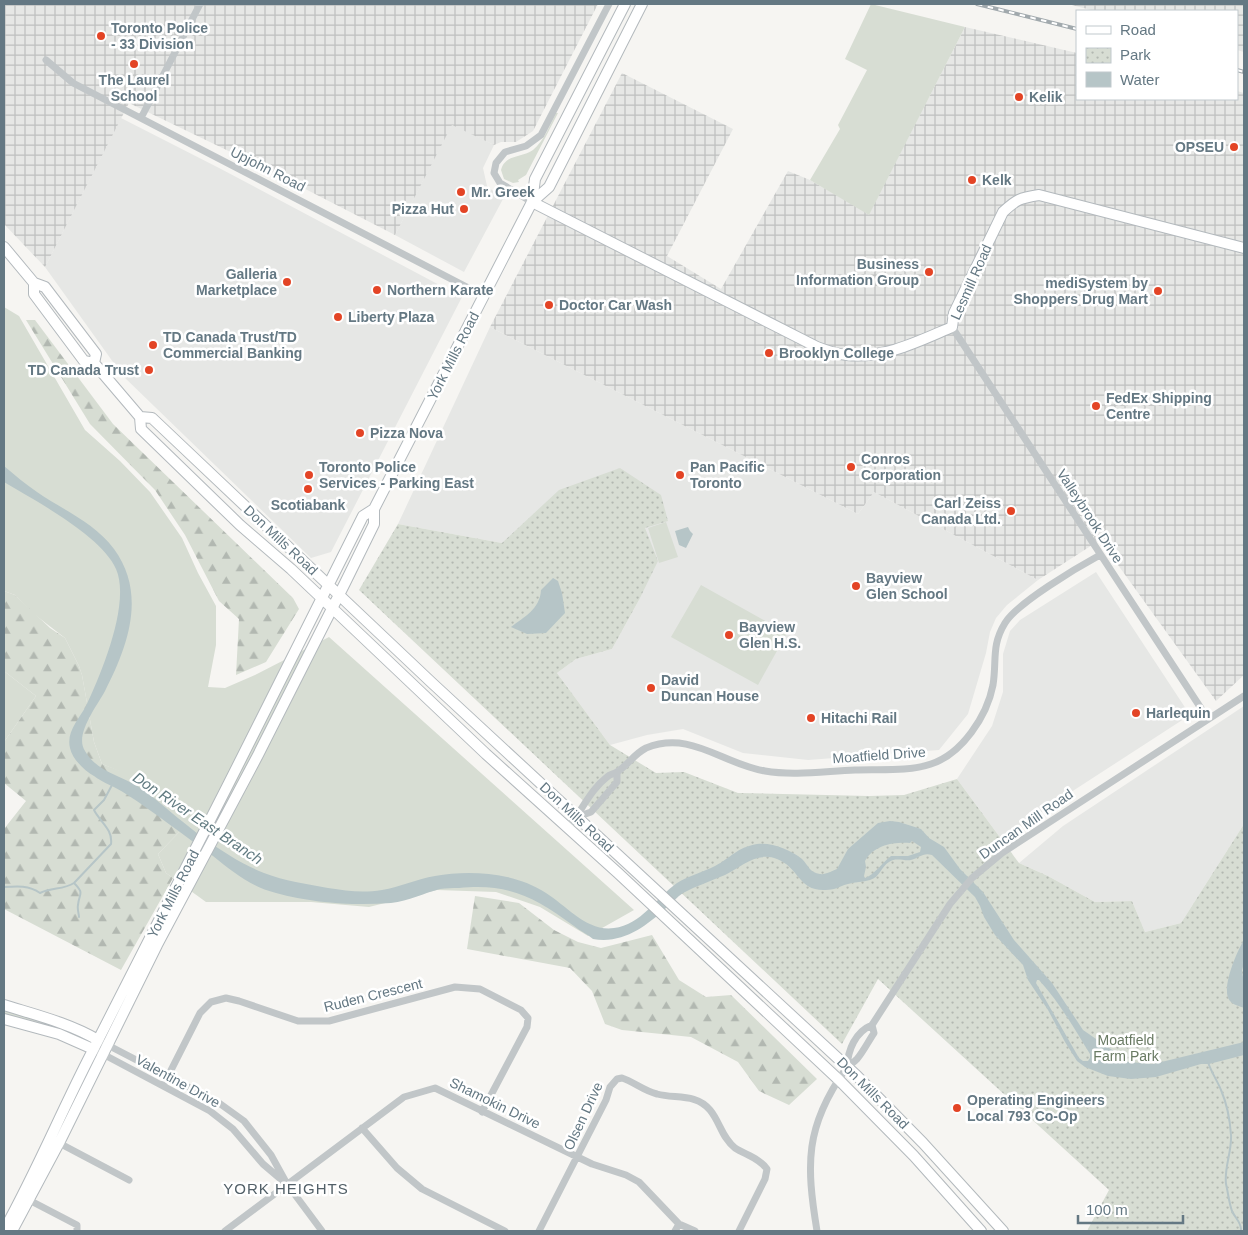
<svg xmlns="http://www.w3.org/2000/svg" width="1248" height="1235" font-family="Arial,sans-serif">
  <defs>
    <pattern id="industrial-grid" width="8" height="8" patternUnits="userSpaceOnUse" patternTransform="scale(1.25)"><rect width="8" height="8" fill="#e6e7e5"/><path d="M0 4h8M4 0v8" fill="none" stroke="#bec0bf"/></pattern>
    <pattern id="forest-firs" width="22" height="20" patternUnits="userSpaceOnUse" patternTransform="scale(1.25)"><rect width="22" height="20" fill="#d7ddd3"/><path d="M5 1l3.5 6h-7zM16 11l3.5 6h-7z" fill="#b2b8b1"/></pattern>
    <pattern id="park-dots" width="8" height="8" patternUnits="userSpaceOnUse" patternTransform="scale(1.25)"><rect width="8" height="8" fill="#d7ddd3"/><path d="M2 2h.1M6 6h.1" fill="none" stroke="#b2b8b1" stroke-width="1.8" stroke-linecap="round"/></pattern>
  </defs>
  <rect width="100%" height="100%" fill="#f6f5f2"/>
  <!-- built -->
  <path fill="#e6e7e5" d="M 121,118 L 221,169 L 462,297 L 331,552 L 311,558 L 123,376 L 45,267 Z
    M 452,124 L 494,145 L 483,168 L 487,186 L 503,199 L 464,272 L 395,235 Z
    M 490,327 L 858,514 L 874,492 L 1038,580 L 1007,605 L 996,618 L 990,632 L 986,653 L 968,714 L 939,750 L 808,760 L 743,753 L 683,729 L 647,735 L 610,745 L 557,673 L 576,659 L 612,649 L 639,600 L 502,543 L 398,524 Z
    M 1096,572 L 1190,715 L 1065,796 L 1002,840 L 957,779 L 992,726 L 1003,692 L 1003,654 L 1010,631 L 1020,620 Z
    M 1244,706 L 1244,824 L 1181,923 L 1145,932 L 1132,901 L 1095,902 L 1048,876 L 1019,863 L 1063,826 Z"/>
  <!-- industrial -->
  <path fill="url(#industrial-grid)" d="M 4,4 L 598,4 L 533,131 L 516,142 L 501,142 L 494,145 L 452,125 L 395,235 L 276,174 L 129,103 L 45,267 L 4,224 Z
    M 1068,4 L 1244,4 L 1244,52 L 1237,50 L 1237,11 L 1095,11 Z
    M 965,27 L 1077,53 L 1077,99 L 1237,99 L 1237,91 L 1244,93 L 1244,675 L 1216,701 L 1100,540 L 1038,580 L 874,492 L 858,514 L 490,327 L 622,73 L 733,129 L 667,256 L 721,289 L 788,171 L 810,180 L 869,214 Z"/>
  <!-- grass -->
  <path fill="#d7ddd3" d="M 871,4 L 965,27 L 869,215 L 810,180 L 840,129 L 838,125 L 867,70 L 845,59 Z
    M 556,113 L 558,113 L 526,175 L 518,180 L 519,182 L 513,183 L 504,179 L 501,170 C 505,154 522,158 533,150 C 544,141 550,125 556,113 Z
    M 4,307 L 19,316 L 85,430 L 120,461 L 150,492 L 182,538 L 198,573 L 216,606 L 216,645 L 208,687 L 225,688 L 255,675 L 329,637 L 634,910 L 588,936 L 540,907 L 496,892 L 437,890 L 369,907 L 311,902 L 206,902 L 166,873 L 158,854 L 186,825 L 155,802 L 147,781 L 131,776 L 102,764 L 94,742 L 82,675 L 79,666 L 65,638 L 34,614 L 15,595 L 4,591 Z
    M 666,522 L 678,557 L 659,563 L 648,528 Z
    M 701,585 L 787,633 L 758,685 L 671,637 Z
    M 4,671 L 36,696 L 4,742 Z
    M 4,1009 L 76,1030 L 83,1036 L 4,1014 Z"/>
  <!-- forest -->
  <path fill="url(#forest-firs)" d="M 26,320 L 35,320 L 113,424 L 293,598 L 299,609 L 266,662 L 236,675 L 239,619 L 219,601 L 185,535 L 155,490 L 90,424 Z
    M 4,591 L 15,595 L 50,628 L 65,638 L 79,666 L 82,675 L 94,742 L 102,764 L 145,780 L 155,802 L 186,825 L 158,854 L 166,873 L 173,878 L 121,970 L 4,909 L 4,829 L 26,801 L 4,783 L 4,742 L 36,696 L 4,671 Z
    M 475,896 L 519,903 L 554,930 L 578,942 L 601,948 L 652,935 L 679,980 L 706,997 L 731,995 L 817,1079 L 789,1105 L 759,1091 L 738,1062 L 691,1037 L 622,1030 L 605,1024 L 592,991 L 570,968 L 467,949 Z"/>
  <!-- park -->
  <path fill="url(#park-dots)" d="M 620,468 L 661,495 L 668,521 L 645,528 L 658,561 L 639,600 L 612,649 L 576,659 L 557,673 L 610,745 L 656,773 L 684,772 L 738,793 L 869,796 L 904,795 L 957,779 L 1019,863 L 1048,876 L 1095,902 L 1132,901 L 1145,932 L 1181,923 L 1244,824 L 1244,1231 L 1087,1231 L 1109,1190 L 878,979 L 842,1044 L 359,590 L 398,524 L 502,543 L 559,490 Z"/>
  <!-- water -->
  <path fill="#b6c5c7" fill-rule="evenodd" d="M 4,466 C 15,475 25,484 37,492 C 63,510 95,523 114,549 C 147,594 128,646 105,691 C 97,706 74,735 85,751 C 97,772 120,775 139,787 C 145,790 149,795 154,798 C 186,825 224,857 264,873 C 285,881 306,884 328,888 C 347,891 363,893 382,890 C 400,887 417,879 435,876 C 457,872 485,872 507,877 C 520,880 534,885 546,893 C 567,906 587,932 614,928 C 641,925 656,898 677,883 C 688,876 703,872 715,866 C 732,857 736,848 757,844 C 772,842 791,850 802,859 C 808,865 810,873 820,874 C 825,875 832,871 837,869 L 848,849 L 878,823 L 890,821 L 899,822 L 921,829 L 929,838 L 944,847 L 960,869 L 983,892 L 1014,940 L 1052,983 L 1083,1030 L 1115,1052 L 1118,1058 L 1129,1062 L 1153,1064 L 1244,1042 L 1244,1055 L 1209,1064 L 1201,1064 L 1156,1077 L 1131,1079 L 1108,1076 L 1085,1067 L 1077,1061 L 1065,1042 L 1048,1010 L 1028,980 L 1023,965 L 995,935 L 984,917 L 980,906 L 975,897 L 932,855 C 923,852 919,858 911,860 C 903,861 896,857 889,862 C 881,867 880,877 870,880 C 863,882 855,882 848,884 C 843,885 838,888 834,889 C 798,896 801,868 777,859 C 757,851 741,867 725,875 C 711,881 696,886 683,893 C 677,897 672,903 666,908 C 645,927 623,944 593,939 C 587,934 580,931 574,926 C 535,897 509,883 459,888 C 453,888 446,888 440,889 C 424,893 409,901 391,903 C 354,906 313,903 276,893 C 251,887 233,872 213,856 C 184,836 156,813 126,794 C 116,787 103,783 94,776 C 85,771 72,759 70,748 C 66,732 79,719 86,706 C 101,674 131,603 116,569 C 102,536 34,500 4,482 ZM 912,841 L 921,847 L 920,852 L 908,856 L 891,856 C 883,862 874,875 865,878 L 864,876 L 866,867 L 865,861 C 874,845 893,842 910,843 ZM 1037,980 L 1039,980 C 1059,1002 1074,1028 1090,1054 L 1090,1058 L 1088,1061 L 1083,1061 L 1079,1058 L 1036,983 Z
    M 688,527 L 690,531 L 693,534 L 686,548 L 679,545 L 675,531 Z
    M 553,578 L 558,581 L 562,593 L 565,613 L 546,633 L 527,634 L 511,627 C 524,617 540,609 541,590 Z
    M 1244,940 L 1244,962 L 1242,971 L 1244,983 L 1244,1008 C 1240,1006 1233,1005 1230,1001 C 1220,990 1237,951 1244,940 Z"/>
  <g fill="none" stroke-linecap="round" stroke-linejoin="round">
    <!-- stream -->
    <path stroke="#b6c5c7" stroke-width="2" d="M 74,883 C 85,894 79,893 78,905 C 77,909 79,914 79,917
      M 4,887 C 17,886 29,885 40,893 C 52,887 63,890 74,883 L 111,844 C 113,829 100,822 94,810 L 104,800 L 112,785
      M 1208,1062 C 1211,1072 1217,1080 1221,1090 C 1227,1104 1230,1120 1231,1135 C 1232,1152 1224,1167 1226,1184 C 1228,1192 1229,1203 1232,1211 C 1235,1218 1242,1223 1241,1231"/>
    <!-- secondary casing -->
    <g stroke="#b3b9bd" stroke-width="12">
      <path id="secondary" d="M 532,202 L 817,347 C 827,351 836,354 847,355 C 884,359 919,341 952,327 L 954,313 L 1003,212 C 1017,199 1020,198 1039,195 L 1244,248
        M 532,202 L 549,187 L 642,4
        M 4,247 L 34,283 L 45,287 L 96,354 L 94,363
        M 34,283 L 34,294 L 84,361 L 94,363 L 140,417 L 152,418 L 431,682 L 857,1076 L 923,1143 L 1003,1231
        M 140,417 L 141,429 L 240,525 L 291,569 L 486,754 L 618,873 L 839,1080 L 914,1156 L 981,1231
        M 4,1005 C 36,1015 69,1023 98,1040
        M 4,1019 L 59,1034 L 93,1049
        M 4,1230 C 36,1173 61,1112 91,1054 C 183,875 273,696 363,516 L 374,509
        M 12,1231 L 59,1143 L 157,945 L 258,755 L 345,583 L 374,524 L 374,509 L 532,202 L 535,179 L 625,4"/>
    </g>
    <!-- street -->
    <path stroke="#c1c6c8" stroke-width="7" d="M 46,60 L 73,83 L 484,296
      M 141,118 L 200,4
      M 532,202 L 500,183 L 494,173 L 496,163 L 505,152 L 526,146 L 541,135 L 609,4
      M 952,327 L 1208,719
      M 577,817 L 591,812 L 617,782 L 617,773
      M 568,827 C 582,811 590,790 607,777 C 610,774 614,774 617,772 C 628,765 634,754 646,748 C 691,730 722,764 765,771 C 794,776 826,771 855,770 C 878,769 909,772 931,764 C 962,754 987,716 993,685 C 997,660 991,646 1005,623 C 1017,603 1078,567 1100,555
      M 98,1040 L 219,1103 L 244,1121 L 271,1155 L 287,1184 L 322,1231
      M 99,1052 L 210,1111 L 233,1129 L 263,1164 L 283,1181
      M 847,1067 C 848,1050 855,1032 872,1025 L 950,904 L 972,878 L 1002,853 L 1244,696
      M 163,1086 L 200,1013 L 211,1002 L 226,998 L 239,1001 L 298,1021 L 329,1021 L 455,987 L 480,989 L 521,1010 L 528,1018 L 527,1027 L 482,1112
      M 362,1128 L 397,1168 L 422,1189 L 505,1231
      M 59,1143 L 129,1180
      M 29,1200 L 77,1225 L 77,1231
      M 225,1231 L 404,1097 L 435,1088 L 592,1164 L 626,1175 L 639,1182 L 679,1224 L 695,1231
      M 539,1231 L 606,1100 L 610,1087 L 617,1079 L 622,1078 C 634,1082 644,1091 657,1094 C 675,1099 696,1093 710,1110 C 720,1122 722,1138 735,1148 C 746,1155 759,1158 767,1169 L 765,1179 L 739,1231
      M 675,1231 L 679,1224
      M 817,1231 C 806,1164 805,1127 845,1070 C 849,1065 853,1063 857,1059 C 863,1052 868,1042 874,1033 L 872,1025"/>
    <!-- secondary -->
    <use href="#secondary" stroke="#fff" stroke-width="10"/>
    <!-- rail casing -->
    <g stroke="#a1a9ad" stroke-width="4">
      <path id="rail" d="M 977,4 L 1077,29
        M 1237,70 L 1244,72"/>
    </g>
    <!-- rail -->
    <use href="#rail" stroke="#fff" stroke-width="2" stroke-dasharray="5.5" stroke-linecap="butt"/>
  </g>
  <!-- markers -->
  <g fill="#e34425" stroke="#fff" stroke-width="2">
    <circle cx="101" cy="36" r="5"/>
    <circle cx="134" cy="64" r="5"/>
    <circle cx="1019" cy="97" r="5"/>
    <circle cx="1234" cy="147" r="5"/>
    <circle cx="972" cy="180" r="5"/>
    <circle cx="461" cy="192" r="5"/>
    <circle cx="464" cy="209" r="5"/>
    <circle cx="929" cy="272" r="5"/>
    <circle cx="287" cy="282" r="5"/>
    <circle cx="377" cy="290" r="5"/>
    <circle cx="1158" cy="291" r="5"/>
    <circle cx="549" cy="305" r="5"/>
    <circle cx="338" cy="317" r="5"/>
    <circle cx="153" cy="345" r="5"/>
    <circle cx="769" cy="353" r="5"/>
    <circle cx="149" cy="370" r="5"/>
    <circle cx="1096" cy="406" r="5"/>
    <circle cx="360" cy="433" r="5"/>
    <circle cx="851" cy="467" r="5"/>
    <circle cx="309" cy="475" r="5"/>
    <circle cx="680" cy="475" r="5"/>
    <circle cx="308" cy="489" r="5"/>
    <circle cx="1011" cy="511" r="5"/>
    <circle cx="856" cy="586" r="5"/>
    <circle cx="729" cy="635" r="5"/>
    <circle cx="651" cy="688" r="5"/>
    <circle cx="1136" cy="713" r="5"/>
    <circle cx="811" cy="718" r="5"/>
    <circle cx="957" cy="1108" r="5"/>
  </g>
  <g text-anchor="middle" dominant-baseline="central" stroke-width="5" stroke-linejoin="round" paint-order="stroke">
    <!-- poi labels -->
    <g font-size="14" font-weight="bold" fill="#647883" stroke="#fff" text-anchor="start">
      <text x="111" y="28">Toronto Police<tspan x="111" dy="16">- 33 Division</tspan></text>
      <text x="134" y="80" text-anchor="middle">The Laurel<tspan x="134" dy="16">School</tspan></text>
      <text x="1029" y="97">Kelik</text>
      <text x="1224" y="147" text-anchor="end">OPSEU</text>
      <text x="982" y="180">Kelk</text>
      <text x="471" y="192">Mr. Greek</text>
      <text x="454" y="209" text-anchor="end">Pizza Hut</text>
      <text x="919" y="264" text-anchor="end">Business<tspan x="919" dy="16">Information Group</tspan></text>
      <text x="277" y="274" text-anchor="end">Galleria<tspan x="277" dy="16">Marketplace</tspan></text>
      <text x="1148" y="283" text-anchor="end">mediSystem by<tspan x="1148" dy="16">Shoppers Drug Mart</tspan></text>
      <text x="387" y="290">Northern Karate</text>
      <text x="559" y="305">Doctor Car Wash</text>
      <text x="348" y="317">Liberty Plaza</text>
      <text x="163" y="337">TD Canada Trust/TD<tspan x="163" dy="16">Commercial Banking</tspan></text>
      <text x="779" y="353">Brooklyn College</text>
      <text x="139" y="370" text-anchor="end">TD Canada Trust</text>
      <text x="1106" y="398">FedEx Shipping<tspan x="1106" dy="16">Centre</tspan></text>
      <text x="370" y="433">Pizza Nova</text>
      <text x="861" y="459">Conros<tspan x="861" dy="16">Corporation</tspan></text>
      <text x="319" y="467">Toronto Police<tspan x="319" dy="16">Services - Parking East</tspan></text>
      <text x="690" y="467">Pan Pacific<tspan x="690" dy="16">Toronto</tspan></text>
      <text x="1001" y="503" text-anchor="end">Carl Zeiss<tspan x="1001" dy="16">Canada Ltd.</tspan></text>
      <text x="308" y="505" text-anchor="middle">Scotiabank</text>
      <text x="866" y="578">Bayview<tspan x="866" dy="16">Glen School</tspan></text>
      <text x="739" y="627">Bayview<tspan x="739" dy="16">Glen H.S.</tspan></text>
      <text x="661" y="680">David<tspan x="661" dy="16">Duncan House</tspan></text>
      <text x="1146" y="713">Harlequin</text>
      <text x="821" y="718">Hitachi Rail</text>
      <text x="967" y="1100">Operating Engineers<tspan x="967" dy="16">Local 793 Co-Op</tspan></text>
    </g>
    <!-- street labels -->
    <g font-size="14" fill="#647883" stroke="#fff">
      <text transform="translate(268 169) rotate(27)">Upjohn Road</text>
      <text transform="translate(971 282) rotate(-66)">Lesmill Road</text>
      <text transform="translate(453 356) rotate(-63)">York Mills Road</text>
      <text transform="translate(1090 516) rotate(57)">Valleybrook Drive</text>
      <text transform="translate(281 540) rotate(43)">Don Mills Road</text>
      <text transform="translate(879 755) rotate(-4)">Moatfield Drive</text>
      <text transform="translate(577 817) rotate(43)">Don Mills Road</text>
      <text transform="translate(1026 824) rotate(-35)">Duncan Mill Road</text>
      <text transform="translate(173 894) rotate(-63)">York Mills Road</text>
      <text transform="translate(373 995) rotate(-14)">Ruden Crescent</text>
      <text transform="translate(178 1081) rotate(29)">Valentine Drive</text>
      <text transform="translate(873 1093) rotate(45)">Don Mills Road</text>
      <text transform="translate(495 1103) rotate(26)">Shamokin Drive</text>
      <text transform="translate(583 1116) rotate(-65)">Olsen Drive</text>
    </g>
    <!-- park labels -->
    <g font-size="14" fill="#697a63" stroke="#fff">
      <text x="1126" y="1040">Moatfield<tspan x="1126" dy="16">Farm Park</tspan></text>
    </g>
    <!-- water labels -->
    <g font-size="15" font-style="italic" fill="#607a80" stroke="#fff">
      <text transform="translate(198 818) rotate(34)">Don River East Branch</text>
    </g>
    <!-- neighbourhood labels -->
    <g font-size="15" letter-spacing="1" fill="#526068" stroke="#fff">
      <text x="286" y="1188">YORK HEIGHTS</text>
    </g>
  </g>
  <!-- border -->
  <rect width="1248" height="1235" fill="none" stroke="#647883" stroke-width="10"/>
  <!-- legend -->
  <rect x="1076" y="10" width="162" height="90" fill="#ffffff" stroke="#c1c9cd"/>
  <rect x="1086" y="26" width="25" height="8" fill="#ffffff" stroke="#c1c9cd"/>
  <text x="1120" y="35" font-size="15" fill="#647883">Road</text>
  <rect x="1086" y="48" width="25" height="15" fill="url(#park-dots)" stroke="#c1c9cd"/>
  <text x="1120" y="60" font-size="15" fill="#647883">Park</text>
  <rect x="1086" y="72" width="25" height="15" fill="#b6c5c7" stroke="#c1c9cd"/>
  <text x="1120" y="85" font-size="15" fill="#647883">Water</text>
  <!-- scale -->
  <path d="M1078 1215v8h105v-8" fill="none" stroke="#647883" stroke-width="2.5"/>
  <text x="1086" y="1215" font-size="15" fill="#647883" stroke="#ffffff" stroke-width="4" paint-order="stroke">100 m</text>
</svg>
